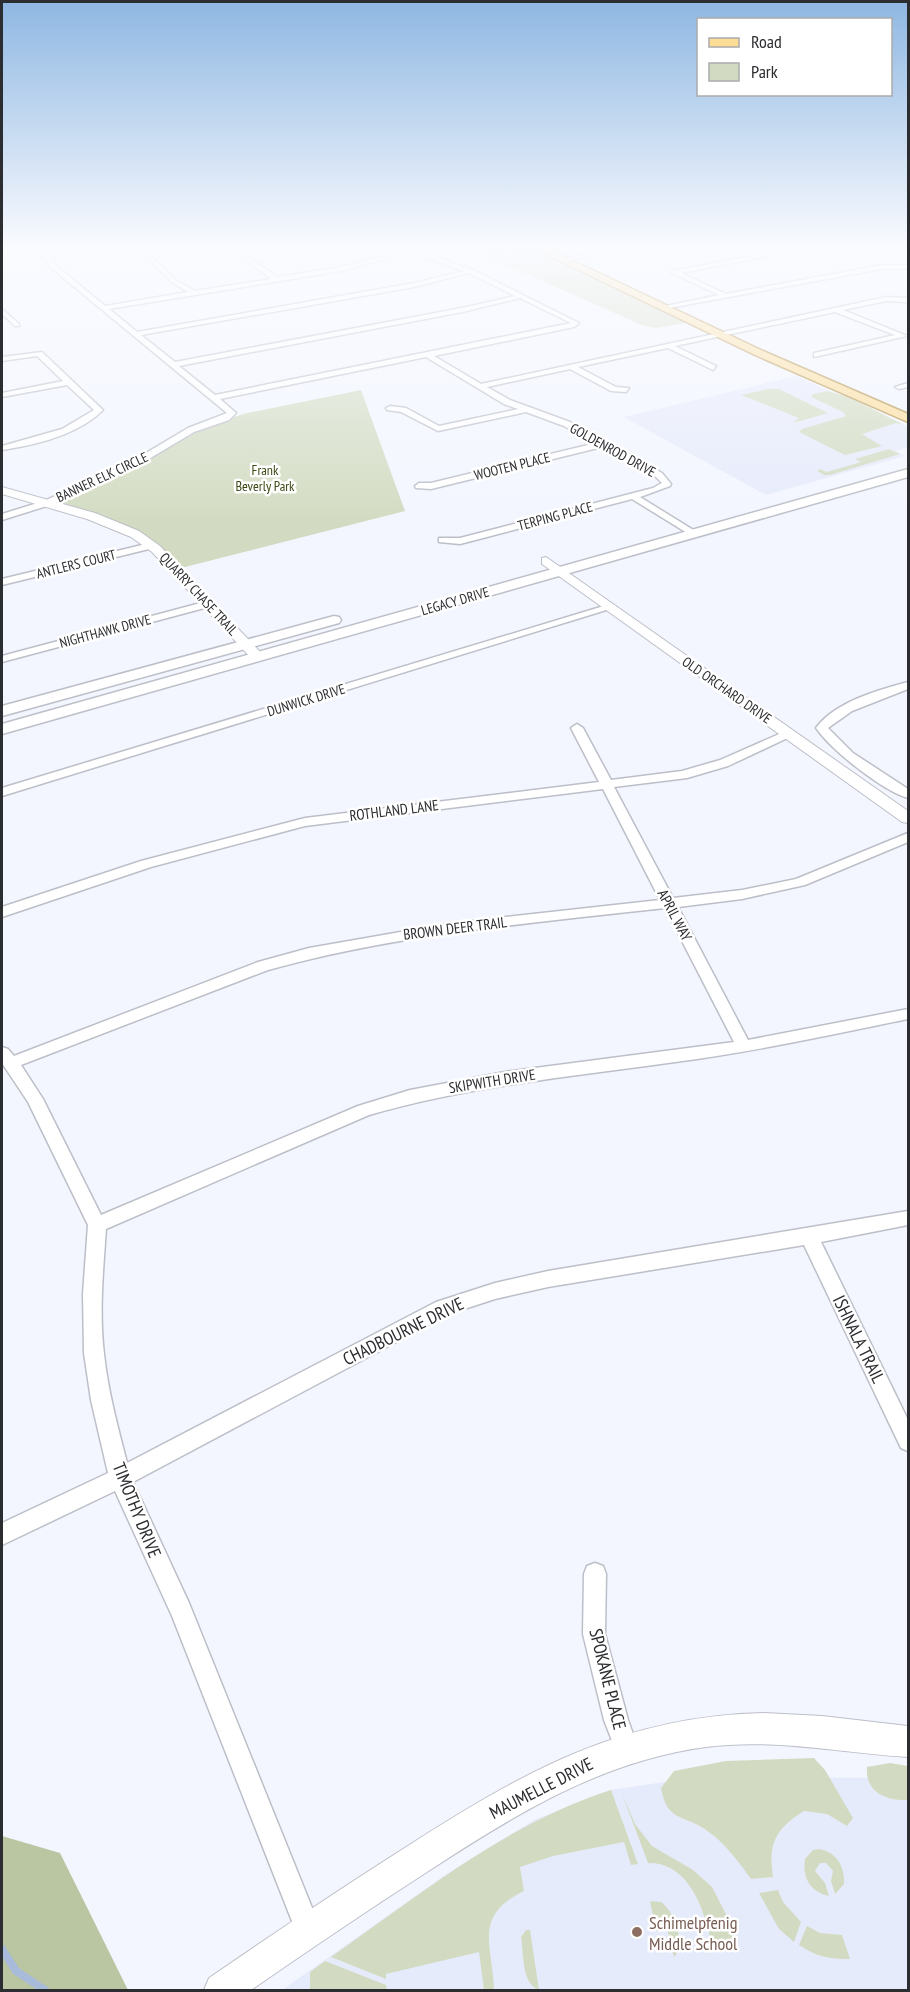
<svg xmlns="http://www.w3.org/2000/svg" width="910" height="1992" font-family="'PT Sans Narrow',sans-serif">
  <rect width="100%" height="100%" fill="#f3f6ff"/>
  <!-- built -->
  <path fill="#e6ebfb" d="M 796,376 L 908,427 L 908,447 L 895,451 L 905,456 L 766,495 L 624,417 Z
    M 697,1777 L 895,1778 L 908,1780 L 908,1990 L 282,1990 L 448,1873 L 534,1820 L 611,1790 Z"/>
  <!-- green -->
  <path fill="#d2dbc1" d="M 508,247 L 526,247 L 686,323 L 656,328 L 644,326 L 476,252 Z
    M 768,389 L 779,389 L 828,413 L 793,423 L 799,418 L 741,395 Z
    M 361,390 L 405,511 L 181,568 C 141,519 111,523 59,502 L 209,426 L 243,414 Z
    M 828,391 L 849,397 L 904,425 L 896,423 L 862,434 L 882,446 L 845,455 L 799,432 L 802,429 L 846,416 L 843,412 L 811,397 L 813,394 Z
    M 889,449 L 900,454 L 830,475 L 824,475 L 817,471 L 820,469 L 827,472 L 861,462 L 855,459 Z
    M 814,1758 L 825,1770 L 853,1818 L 847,1826 L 827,1814 L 804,1811 C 775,1829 768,1844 773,1877 L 751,1879 C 738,1861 725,1843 706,1830 C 683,1814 667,1822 661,1788 L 674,1771 L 726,1761 Z
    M 890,1763 L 908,1766 L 908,1800 C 887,1801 865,1793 867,1767 Z
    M 611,1790 L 638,1864 L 631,1865 L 624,1842 L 553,1856 L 520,1867 L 524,1891 C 472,1916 493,1946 494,1990 L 484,1990 L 479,1952 L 386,1974 L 386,1979 L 331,1957 C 419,1895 507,1823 611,1790 Z
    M 621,1791 L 635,1824 L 652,1846 L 693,1870 L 712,1887 L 731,1924 L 734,1937 L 731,1943 L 722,1948 L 712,1941 C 708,1934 708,1926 705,1919 C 697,1892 680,1862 648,1863 Z
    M 819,1849 C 837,1852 845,1867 844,1884 L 835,1894 L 831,1881 L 833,1871 L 826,1863 L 820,1863 L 815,1871 L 825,1883 L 829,1896 C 810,1892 802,1877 805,1859 L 813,1850 Z
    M 778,1890 L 783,1902 L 801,1922 L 794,1942 L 779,1929 L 759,1893 Z
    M 650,1901 L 661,1902 C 674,1911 687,1945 674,1957 L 667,1928 L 656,1931 Z
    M 807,1926 L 820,1933 L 842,1935 L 850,1959 C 830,1959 816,1957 799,1945 Z
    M 526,1930 L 530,1930 L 539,1990 C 521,1983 524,1954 521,1937 Z
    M 325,1961 L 386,1985 L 387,1990 L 310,1990 L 310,1972 Z"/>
  <!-- forest -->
  <path fill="#bac5a2" d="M 2,1836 L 60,1853 L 128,1990 L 2,1990 Z"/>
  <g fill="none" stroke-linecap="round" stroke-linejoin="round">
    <!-- stream -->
    <path stroke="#a8bbda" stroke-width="8" d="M 2,1949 L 16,1971 L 45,1990"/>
    <!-- minor casing -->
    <g stroke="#bdbfc8" stroke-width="3">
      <path id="minor" d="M 49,247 L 55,247 L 49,254 L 54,264 L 105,306 L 188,292 L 173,283 L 149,259 L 151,256 L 177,281 L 195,291 L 271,279 L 245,259 L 247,256 L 278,277 L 341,267 L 420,247 L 416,250 L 473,270 L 579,323 L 574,327 L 434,356 L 481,384 L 886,297 L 908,298 L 908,302 L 886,301 L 843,310 L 907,336 L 814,357 L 814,353 L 895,335 L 835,312 L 675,346 L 716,366 L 713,370 L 668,348 L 578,367 L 616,387 L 629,388 L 626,392 L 611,391 L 570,369 L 487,387 L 510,400 L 570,422 L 662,473 L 671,484 L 670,486 L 640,497 L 695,531 L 697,533 L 692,536 L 632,499 L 460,544 L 439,542 L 439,538 L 460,538 L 653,488 L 662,483 L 656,477 L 602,447 L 431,489 L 416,488 L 415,486 L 419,483 L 431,483 L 596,443 L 564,426 L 526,412 L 438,431 L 401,412 L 387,410 L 386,408 L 390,406 L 406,408 L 439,426 L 518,409 L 504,404 L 426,357 L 220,399 L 236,413 L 229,420 L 194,432 L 137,466 L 50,505 L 2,520 L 2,514 L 44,501 L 131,462 L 188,428 L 227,413 L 49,266 L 43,254 ZM 409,252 L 464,271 L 414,283 L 137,332 L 109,309 L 341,271 ZM 469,273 L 515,296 L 462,308 L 175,362 L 141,335 L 414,287 ZM 520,298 L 571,323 L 215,395 L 179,366 L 462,312 Z
        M 627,247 L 641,247 L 564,261 L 561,259 Z
        M 801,247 L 814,247 L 681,273 L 726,294 L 881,265 L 908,265 L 908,269 L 881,269 L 664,309 L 661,307 L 719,295 L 672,273 L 672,271 Z
        M 2,309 L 19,324 L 19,326 L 15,326 L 2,314 Z
        M 42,352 L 103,410 C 78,435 36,445 2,450 L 2,446 L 62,429 L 94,410 L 67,385 L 2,397 L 2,393 L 63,381 L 37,356 L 2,361 L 2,357 Z
        M 908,383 L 908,387 L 899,389 L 895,387 Z
        M 150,543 L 155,546 L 153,548 L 2,585 L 2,579 Z
        M 208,601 L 212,602 L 212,606 L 2,662 L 2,656 Z
        M 607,605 L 616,607 L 2,796 L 2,788 Z
        M 908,682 L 908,689 L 852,711 L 828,728 L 853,753 L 908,789 L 908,798 C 883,791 831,750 816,728 C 835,702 878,690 908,682 Z
        M 577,724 L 583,728 L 611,780 L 682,771 L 720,760 L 786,731 L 790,730 L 796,734 L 728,766 L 687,778 L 614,787 L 673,898 L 742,890 L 796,879 L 908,833 L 908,842 L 805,885 L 742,899 L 678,907 L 748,1040 L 908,1009 L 908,1019 C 838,1033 768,1049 697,1059 C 587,1075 476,1084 369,1115 L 106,1229 C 103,1271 99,1313 104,1354 C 108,1392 118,1427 127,1463 L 436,1302 L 495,1283 L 548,1271 L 908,1211 L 908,1225 L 821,1242 L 908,1420 L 908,1451 L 901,1448 L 804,1245 L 548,1287 L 495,1299 L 449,1314 L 133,1482 L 189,1603 L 321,1930 L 317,1939 L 308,1943 L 299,1939 L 172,1616 L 115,1491 L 2,1545 L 2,1523 L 108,1473 L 91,1400 L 84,1353 L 83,1294 L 88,1225 L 28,1102 L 2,1063 L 2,1047 L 8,1049 L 14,1056 L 258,962 L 309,948 L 452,923 L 660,900 L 603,789 L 305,826 L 151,867 L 2,917 L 2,907 L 141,861 L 305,818 L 599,782 L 571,728 ZM 665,908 L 734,1042 L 505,1072 L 410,1090 L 358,1106 L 101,1215 L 43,1099 L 21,1065 L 268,970 C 397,934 531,923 665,908 Z
        M 595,1563 L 603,1566 L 606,1574 L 605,1634 L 628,1720 L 638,1748 L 634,1756 L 626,1760 L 618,1756 L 604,1720 L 583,1634 L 584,1574 L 587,1566 Z"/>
    </g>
    <!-- tertiary casing -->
    <g stroke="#bdbfc8" stroke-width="2">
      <path id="tertiary" d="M 2,487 L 95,513 L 139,531 L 160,546 L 264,656 L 257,660 L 252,659 L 152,552 L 131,537 L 87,519 L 2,494 Z
        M 546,557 L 908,811 L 908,823 L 902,822 L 542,564 L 542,558 Z
        M 764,1713 L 822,1716 L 908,1726 L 908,1757 C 841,1753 774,1738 706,1747 C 601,1761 514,1815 427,1872 C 368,1910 309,1950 251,1990 L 204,1990 L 209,1978 C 273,1934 337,1891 403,1849 C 520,1774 620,1716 764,1713 Z"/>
    </g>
    <!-- secondary casing -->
    <g stroke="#bdbfc8" stroke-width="3">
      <path id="secondary" d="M 908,469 L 908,477 L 2,734 L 2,724 Z
        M 334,616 L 339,617 L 341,620 L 339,623 L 2,716 L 2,706 Z"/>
    </g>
    <!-- primary casing -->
    <g stroke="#b39045" stroke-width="3">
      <path id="primary" d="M 531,247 L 544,247 L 763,351 L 908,414 L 908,422 L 755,355 Z"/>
    </g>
    <!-- minor -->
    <use href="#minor" fill="#fff" fill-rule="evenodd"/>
    <!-- tertiary -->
    <use href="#tertiary" fill="#fff" fill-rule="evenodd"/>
    <!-- secondary -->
    <use href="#secondary" fill="#fff" fill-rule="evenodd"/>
    <!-- primary -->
    <use href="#primary" fill="#fddc96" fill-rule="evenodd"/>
  </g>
  <!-- sky -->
  <linearGradient id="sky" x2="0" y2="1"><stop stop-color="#8eb7e2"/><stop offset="0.47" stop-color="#fafbff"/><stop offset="1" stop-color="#fafbff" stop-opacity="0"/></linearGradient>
  <rect width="910" height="526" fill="url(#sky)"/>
  <!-- markers -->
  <circle fill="#8d6e63" stroke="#fff" stroke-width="2" cx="637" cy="1932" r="6"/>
  <g text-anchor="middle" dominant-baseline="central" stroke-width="5" stroke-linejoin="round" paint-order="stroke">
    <!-- far-street labels -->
    <g font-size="14" fill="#2c2d30" stroke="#fff">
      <text transform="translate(613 450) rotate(29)">GOLDENROD DRIVE</text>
      <text transform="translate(512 466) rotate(-14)">WOOTEN PLACE</text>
      <text transform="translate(102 477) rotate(-25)">BANNER ELK CIRCLE</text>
      <text transform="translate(555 516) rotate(-15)">TERPING PLACE</text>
      <text transform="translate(76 564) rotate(-14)">ANTLERS COURT</text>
      <text transform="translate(199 594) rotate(47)">QUARRY CHASE TRAIL</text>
      <text transform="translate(455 601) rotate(-16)">LEGACY DRIVE</text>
      <text transform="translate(105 631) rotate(-15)">NIGHTHAWK DRIVE</text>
      <text transform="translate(727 690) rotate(35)">OLD ORCHARD DRIVE</text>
      <text transform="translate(306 700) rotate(-17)">DUNWICK DRIVE</text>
    </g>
    <!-- far-park labels -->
    <g font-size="14" fill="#3a4812" stroke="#fff">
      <text x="265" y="470">Frank<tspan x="265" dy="16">Beverly Park</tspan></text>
    </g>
    <!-- street labels -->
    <g font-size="15" fill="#2c2d30" stroke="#fff">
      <text transform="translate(394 810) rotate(-7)">ROTHLAND LANE</text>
      <text transform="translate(675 915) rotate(62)">APRIL WAY</text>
      <text transform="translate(455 928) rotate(-7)">BROWN DEER TRAIL</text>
      <text transform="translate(492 1081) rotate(-9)">SKIPWITH DRIVE</text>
    </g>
    <!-- near-street labels -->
    <g font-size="18" fill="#2c2d30" stroke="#fff">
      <text transform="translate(403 1331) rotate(-26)">CHADBOURNE DRIVE</text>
      <text transform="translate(859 1339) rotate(64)">ISHNALA TRAIL</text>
      <text transform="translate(137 1510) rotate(68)">TIMOTHY DRIVE</text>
      <text transform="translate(608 1679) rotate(76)">SPOKANE PLACE</text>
      <text transform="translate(541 1788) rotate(-27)">MAUMELLE DRIVE</text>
    </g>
    <!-- near-education labels -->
    <g font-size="18" fill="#785e54" stroke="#fff" text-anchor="start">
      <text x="649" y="1922">Schimelpfenig<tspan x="649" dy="21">Middle School</tspan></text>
    </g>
  </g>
  <!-- border -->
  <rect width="910" height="1992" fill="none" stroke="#2c2d30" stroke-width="6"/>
  <!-- legend -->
  <rect x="697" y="18" width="195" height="78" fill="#ffffff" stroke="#ababac" stroke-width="1.5"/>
  <rect x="709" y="38" width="30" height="9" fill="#fddc96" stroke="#ababac" stroke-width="1.5"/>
  <text x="751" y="48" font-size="18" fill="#2c2d30">Road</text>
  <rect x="709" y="63" width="30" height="18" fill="#d2dbc1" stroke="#ababac" stroke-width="1.5"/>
  <text x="751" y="78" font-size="18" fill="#2c2d30">Park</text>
</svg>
